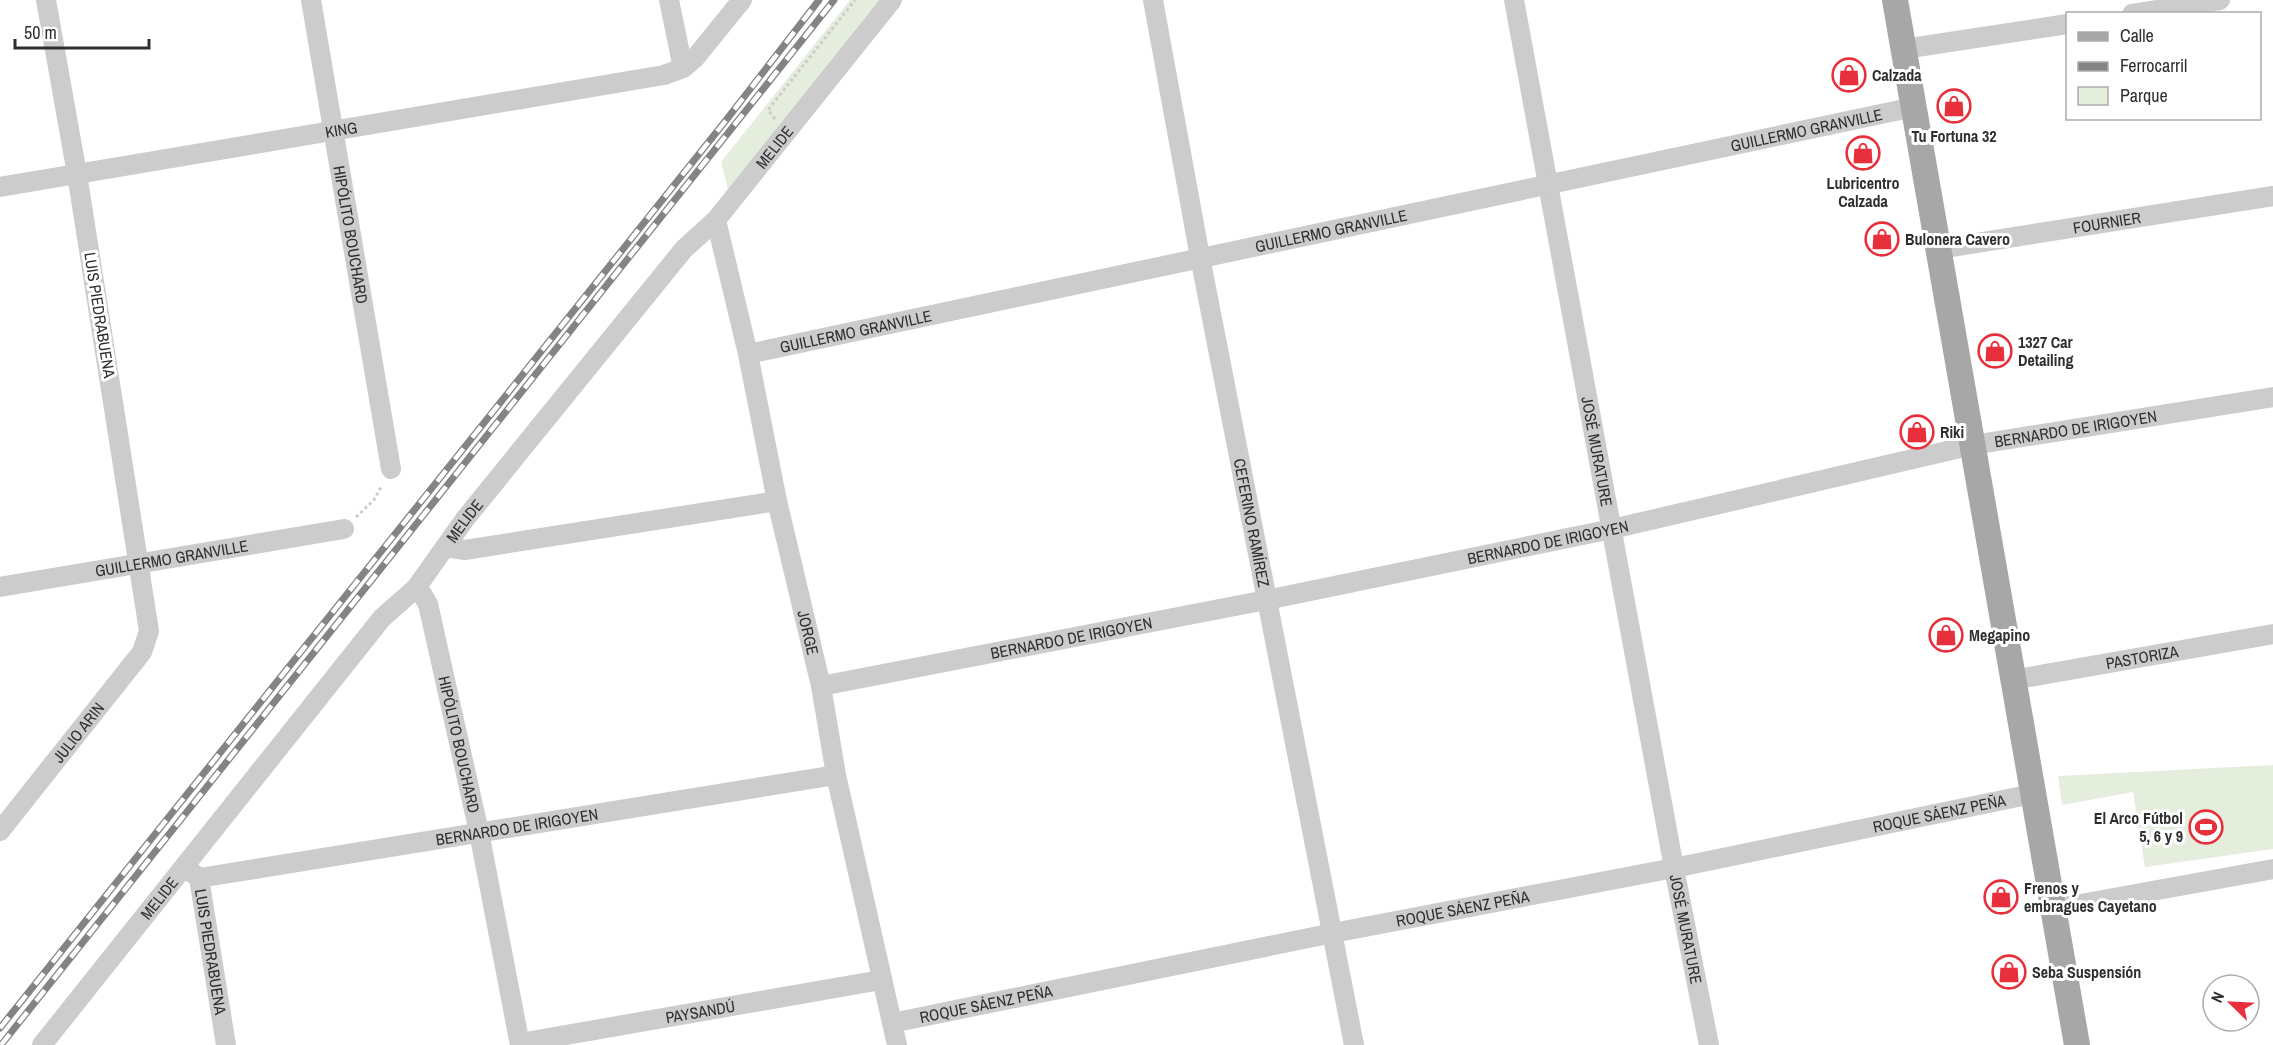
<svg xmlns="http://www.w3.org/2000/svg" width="2273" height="1045" font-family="'Archivo Narrow',sans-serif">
  <rect width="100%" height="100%" fill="#fff"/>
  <!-- green -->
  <path fill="#e5eddd" d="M 850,0 L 879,0 L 728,189 L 721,162 Z
    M 2273,765 L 2273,849 L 2145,867 L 2133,792 L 2062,805 L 2058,776 Z"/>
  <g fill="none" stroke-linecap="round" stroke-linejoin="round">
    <!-- path -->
    <path stroke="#ccc" stroke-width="3" stroke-dasharray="3 3" stroke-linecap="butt" d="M 775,119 L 768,110 L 855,0
      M 356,517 L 374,500 L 382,485"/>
    <!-- minor -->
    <g stroke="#ccc" stroke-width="20">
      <path id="s1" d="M 311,0 L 391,469"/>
      <path d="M 669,0 L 683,68"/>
      <path id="s2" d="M 1153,0 L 1200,257 L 1354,1045"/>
      <path id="s3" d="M 1514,0 L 1674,868 L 1709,1045"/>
      <path d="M 2132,14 L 2220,0"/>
      <path d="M 1904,49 L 2068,24"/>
      <path id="s4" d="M 0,187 L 664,75 L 683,68 L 695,58 L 742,0"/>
      <path id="s5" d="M 716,220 L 748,354 L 777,501 L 821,686 L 836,775 L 897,1045"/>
      <path id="s6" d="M 1939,249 L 2273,196"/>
      <path id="s7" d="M 748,354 L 1914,107"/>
      <path d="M 446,547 L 465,550 L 777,501"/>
      <path id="s8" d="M 0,587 L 344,529"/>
      <path id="s9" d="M 416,588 L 422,594 L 428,604 L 479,832 L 520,1045"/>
      <path id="s10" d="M 2012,680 L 2273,634"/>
      <path id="s11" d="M 821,686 L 1266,600 L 1612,529 L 1973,445 L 2273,397"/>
      <path id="s12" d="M 0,831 L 142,652 L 149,631 L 77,174 L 46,0"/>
      <path id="s13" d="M 190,871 L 199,878 L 226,1045"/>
      <path id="s14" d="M 199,878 L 836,775"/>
      <path d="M 2053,909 L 2273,869"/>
      <path id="s15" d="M 892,1023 L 1333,933 L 1674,868 L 2032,794"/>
      <path id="s16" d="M 520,1043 L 881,980"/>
      <path id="s17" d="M 42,1045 L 382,618 L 416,588 L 465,519 L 684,249 L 716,220 L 892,0"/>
    </g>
    <!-- major -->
    <path stroke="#a7a7a7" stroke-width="26" d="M 1895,0 L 2077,1045"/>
    <!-- rail casing -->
    <g stroke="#848484" stroke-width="7">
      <path id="rail" d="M 0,1028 L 727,119 L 819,0
        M 1,1045 L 834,0"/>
    </g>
    <!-- rail -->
    <use href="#rail" stroke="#fff" stroke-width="4.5" stroke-dasharray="14" stroke-linecap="butt"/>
  </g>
  <!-- icons -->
  <defs>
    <g id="shop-ring" transform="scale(1.725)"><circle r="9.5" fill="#fff" stroke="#e8303c" stroke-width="1.5"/><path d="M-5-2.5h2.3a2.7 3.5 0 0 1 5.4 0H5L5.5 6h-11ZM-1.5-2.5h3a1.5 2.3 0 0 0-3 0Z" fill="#e8303c"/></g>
    <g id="stadium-ring" transform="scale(1.725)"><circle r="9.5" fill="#fff" stroke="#e8303c" stroke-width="1.5"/><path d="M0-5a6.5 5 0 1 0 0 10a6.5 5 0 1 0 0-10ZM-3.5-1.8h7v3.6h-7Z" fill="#e8303c"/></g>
  </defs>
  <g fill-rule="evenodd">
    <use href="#shop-ring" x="1849" y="75"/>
    <use href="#shop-ring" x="1954" y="106"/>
    <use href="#shop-ring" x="1863" y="153"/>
    <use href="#shop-ring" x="1882" y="239"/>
    <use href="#shop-ring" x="1995" y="351"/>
    <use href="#shop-ring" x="1917" y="432"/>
    <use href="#shop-ring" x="1946" y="635"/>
    <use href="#stadium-ring" x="2206" y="827"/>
    <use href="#shop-ring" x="2001" y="897"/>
    <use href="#shop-ring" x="2009" y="972"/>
  </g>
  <g text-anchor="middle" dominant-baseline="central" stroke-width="6" stroke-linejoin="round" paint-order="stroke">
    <!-- poi labels -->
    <g font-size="16" font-weight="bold" fill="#2f2f2f" stroke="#fff" text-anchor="start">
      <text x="1872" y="75">Calzada</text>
      <text x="1954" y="136" text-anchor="middle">Tu Fortuna 32</text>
      <text x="1863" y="183" text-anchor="middle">Lubricentro<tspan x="1863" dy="18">Calzada</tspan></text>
      <text x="1905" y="239">Bulonera Cavero</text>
      <text x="2018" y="342">1327 Car<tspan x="2018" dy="18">Detailing</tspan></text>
      <text x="1940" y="432">Riki</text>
      <text x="1969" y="635">Megapino</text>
      <text x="2183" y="818" text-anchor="end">El Arco Fútbol<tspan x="2183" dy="18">5, 6 y 9</tspan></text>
      <text x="2024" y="888">Frenos y<tspan x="2024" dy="18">embragues Cayetano</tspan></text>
      <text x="2032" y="972">Seba Suspensión</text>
    </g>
    <!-- street labels -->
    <g font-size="16" fill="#2f2f2f" stroke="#fff">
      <text stroke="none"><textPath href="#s4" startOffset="346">KING</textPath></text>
      <text stroke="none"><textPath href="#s7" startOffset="1082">GUILLERMO GRANVILLE</textPath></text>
      <text stroke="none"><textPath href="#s17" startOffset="1160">MELIDE</textPath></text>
      <text stroke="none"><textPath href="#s6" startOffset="170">FOURNIER</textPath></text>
      <text stroke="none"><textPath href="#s7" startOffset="596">GUILLERMO GRANVILLE</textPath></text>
      <text stroke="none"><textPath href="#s1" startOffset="238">HIPÓLITO BOUCHARD</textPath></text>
      <text transform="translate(100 315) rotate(81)">LUIS PIEDRABUENA</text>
      <text stroke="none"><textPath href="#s7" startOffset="110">GUILLERMO GRANVILLE</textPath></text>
      <text stroke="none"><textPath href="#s11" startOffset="1281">BERNARDO DE IRIGOYEN</textPath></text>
      <text stroke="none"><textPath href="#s3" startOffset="459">JOSÉ MURATURE</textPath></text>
      <text stroke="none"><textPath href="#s17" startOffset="674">MELIDE</textPath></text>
      <text stroke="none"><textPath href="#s2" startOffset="532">CEFERINO RAMÍREZ</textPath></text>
      <text stroke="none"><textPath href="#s11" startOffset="741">BERNARDO DE IRIGOYEN</textPath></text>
      <text stroke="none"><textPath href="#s8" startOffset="174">GUILLERMO GRANVILLE</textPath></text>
      <text stroke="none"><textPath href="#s5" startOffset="423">JORGE</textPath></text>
      <text stroke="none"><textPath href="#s11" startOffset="255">BERNARDO DE IRIGOYEN</textPath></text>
      <text stroke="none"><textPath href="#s10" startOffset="132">PASTORIZA</textPath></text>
      <text stroke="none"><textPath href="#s12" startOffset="126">JULIO ARIN</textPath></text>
      <text stroke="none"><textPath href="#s9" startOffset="164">HIPÓLITO BOUCHARD</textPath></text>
      <text stroke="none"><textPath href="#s15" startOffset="1068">ROQUE SÁENZ PEÑA</textPath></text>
      <text stroke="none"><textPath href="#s14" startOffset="322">BERNARDO DE IRIGOYEN</textPath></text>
      <text stroke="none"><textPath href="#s17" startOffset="188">MELIDE</textPath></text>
      <text stroke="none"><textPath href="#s15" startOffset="582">ROQUE SÁENZ PEÑA</textPath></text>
      <text stroke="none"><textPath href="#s3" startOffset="945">JOSÉ MURATURE</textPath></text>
      <text stroke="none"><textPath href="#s13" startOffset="86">LUIS PIEDRABUENA</textPath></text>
      <text stroke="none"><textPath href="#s15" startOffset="96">ROQUE SÁENZ PEÑA</textPath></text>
      <text stroke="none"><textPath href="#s16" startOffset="183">PAYSANDÚ</textPath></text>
    </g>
  </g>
  <!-- legend -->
  <rect x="2066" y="12" width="195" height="108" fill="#ffffff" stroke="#acacac" stroke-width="1.5"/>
  <rect x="2078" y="32" width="30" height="9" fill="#a7a7a7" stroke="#acacac" stroke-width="1.5"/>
  <text x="2120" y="42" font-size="18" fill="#2f2f2f">Calle</text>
  <rect x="2078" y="62" width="30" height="9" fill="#848484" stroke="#acacac" stroke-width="1.5"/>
  <text x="2120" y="72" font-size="18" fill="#2f2f2f">Ferrocarril</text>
  <rect x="2078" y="87" width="30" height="18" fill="#e5eddd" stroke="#acacac" stroke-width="1.5"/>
  <text x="2120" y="102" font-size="18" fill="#2f2f2f">Parque</text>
  <!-- north arrow -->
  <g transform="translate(2231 1003) rotate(294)"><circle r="28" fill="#ffffff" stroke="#acacac" stroke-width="1.5"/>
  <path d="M0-4.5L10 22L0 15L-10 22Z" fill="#e8303c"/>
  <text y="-9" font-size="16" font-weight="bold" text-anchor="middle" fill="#2f2f2f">N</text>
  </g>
  <!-- scale -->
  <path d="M15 39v9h134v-9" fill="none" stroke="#2f2f2f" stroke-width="3"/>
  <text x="24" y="39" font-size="18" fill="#2f2f2f" stroke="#ffffff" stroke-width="4.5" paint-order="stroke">50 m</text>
</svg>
